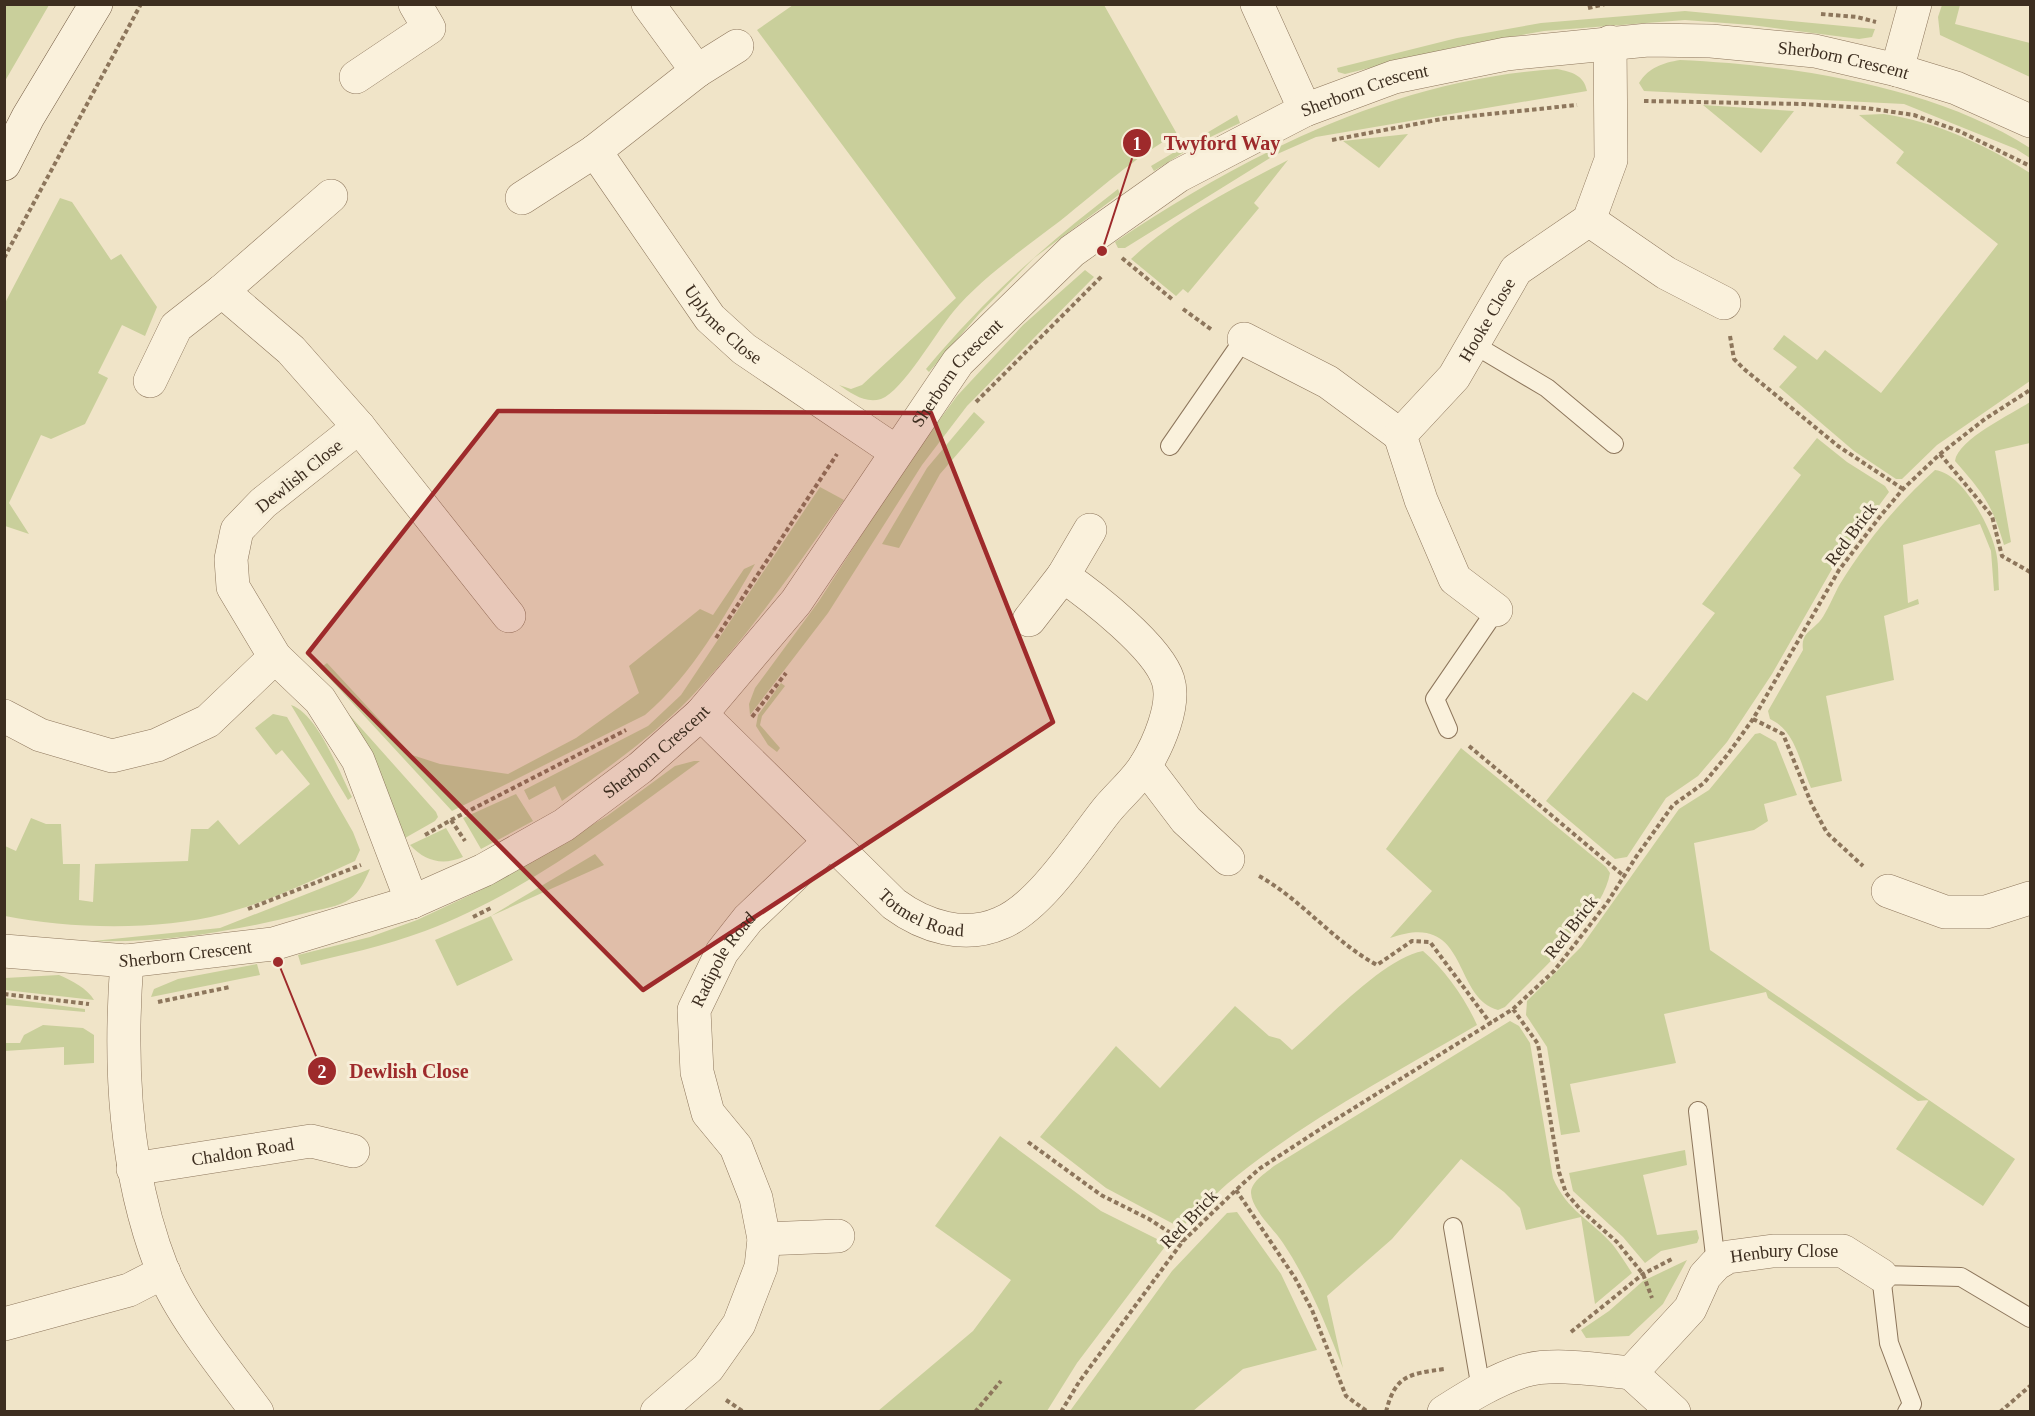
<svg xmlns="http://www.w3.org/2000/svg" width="2035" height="1416" font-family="Georgia,serif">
  <rect width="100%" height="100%" fill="#f0e4c8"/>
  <!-- green -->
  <path fill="#c9cf9b" d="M 5,4 L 49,5 L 5,81 L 4,5 Z
    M 793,5 L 1104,5 L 1177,134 C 1133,158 1099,190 1060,221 C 1026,247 980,279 953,312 C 936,332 903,391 881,399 C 865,404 851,393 839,385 L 851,389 L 862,385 L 956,298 L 757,30 Z
    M 1942,5 L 1960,5 L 1955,24 L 2030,43 L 2030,77 L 1940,35 L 1938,17 Z
    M 1685,11 L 1875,29 L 1872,37 L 1859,39 L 1751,25 L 1685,20 L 1544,31 L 1459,46 L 1345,74 L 1338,72 L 1337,68 L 1457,38 L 1541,23 Z
    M 1680,60 C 1793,65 1933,86 2030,148 L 2030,158 L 2016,149 L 1904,104 L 1644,91 L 1639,83 C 1649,67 1663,63 1680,60 Z
    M 1557,69 C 1572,72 1584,75 1587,91 L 1316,137 L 1275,155 L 1125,248 L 1118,248 L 1115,242 C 1247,153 1396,79 1557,69 Z
    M 1703,105 L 1794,111 L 1761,153 Z
    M 1884,114 C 1937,122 1986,145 2030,173 L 2030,381 L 1937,445 L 1902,479 L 1896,479 L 1854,451 L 1779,387 L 1797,367 L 1773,349 L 1784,335 L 1817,360 L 1825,350 L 1881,393 L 1998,244 L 1896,163 L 1904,152 L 1859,115 Z
    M 1237,115 L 1240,123 L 1200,142 L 1154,171 L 1151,166 Z
    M 1408,134 L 1379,168 L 1343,141 Z
    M 1288,160 L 1254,203 L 1259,208 L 1188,293 L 1183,289 L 1176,296 L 1131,259 C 1176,217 1234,188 1288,160 Z
    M 1118,189 L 1120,194 L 1034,258 L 979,314 L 929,372 L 926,369 C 986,297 1044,246 1118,189 Z
    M 60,198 L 72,202 L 111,260 L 121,254 L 157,307 L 145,336 L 122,325 L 98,373 L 108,378 L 85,424 L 51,439 L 41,435 L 9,503 L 29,534 L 5,526 L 5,303 Z
    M 1085,270 L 1094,277 L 967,406 L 922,465 L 828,613 L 750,715 L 749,704 L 755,688 L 819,601 L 910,460 L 957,396 L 1023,325 Z
    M 2030,402 L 2030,443 L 1995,451 L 2011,542 L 2004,545 C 1992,504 1983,493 1955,461 C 1958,439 2012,414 2030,402 Z
    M 974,412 L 985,422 L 940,474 L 899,548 L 882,544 L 927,468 Z
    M 1817,438 L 1847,462 L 1885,486 L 1889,492 L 1832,569 L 1772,674 L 1727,742 L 1698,776 L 1666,798 L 1627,857 L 1615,859 L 1546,801 L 1633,692 L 1647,701 L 1715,613 L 1702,604 L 1801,475 L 1793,468 Z
    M 1935,470 C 1962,473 1989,524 1995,548 C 1999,561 1998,576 1999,590 L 1994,591 L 1991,551 L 1980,524 L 1903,545 L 1908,603 L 1918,599 L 1919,604 L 1884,616 L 1894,680 L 1826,696 L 1842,781 L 1811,788 C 1800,764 1796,731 1770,719 L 1768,711 L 1803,650 C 1801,635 1808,633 1817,624 C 1825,618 1834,594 1840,584 C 1865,543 1899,502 1935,470 Z
    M 820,487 L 844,500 C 795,568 748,637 690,698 C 652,737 606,769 562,801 L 555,786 L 529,800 L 524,790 L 648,726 L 681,695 Z
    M 755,564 C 723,618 694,673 645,715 L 452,811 L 320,668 L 327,663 L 412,755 L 440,764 L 508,774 L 576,738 L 639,693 L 629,666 L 700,609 L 713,615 L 744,569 Z
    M 781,683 L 785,686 L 762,716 L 760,725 L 780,748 L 777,752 L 768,745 L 756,726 L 758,715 Z
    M 337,701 L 436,812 L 438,817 L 435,821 L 405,838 Z
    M 291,705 C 318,714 339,772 352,797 L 348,800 Z
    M 273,714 L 287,717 L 353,832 L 360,850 L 355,861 C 313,880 268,902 223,914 C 159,931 69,929 5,916 L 5,846 L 16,851 L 31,818 L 46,824 L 61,824 L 63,864 L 80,864 L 79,900 L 93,902 L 95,864 L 188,861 L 191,829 L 208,829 L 218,820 L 239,845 L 310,784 L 282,750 L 276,755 L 255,728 Z
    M 1760,733 L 1776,742 L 1797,795 L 1764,804 L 1768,821 L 1754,830 L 1694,843 L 1710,950 L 2015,1159 L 1983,1206 L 1896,1149 L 1929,1100 L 1918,1101 L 1768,998 L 1766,992 L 1664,1014 L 1676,1063 L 1570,1084 L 1580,1132 L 1561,1135 L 1547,1047 L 1526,1015 L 1527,1001 L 1581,947 L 1679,809 L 1709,790 L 1755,734 Z
    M 1461,748 L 1606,867 L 1610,873 C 1603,916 1535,976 1505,1007 L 1498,1010 C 1451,997 1470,909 1390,938 L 1432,891 L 1386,849 Z
    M 694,761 L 700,761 C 613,824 526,893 425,931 C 385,946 342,955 301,965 L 298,955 L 370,937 L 417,920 L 481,890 L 607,816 L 675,766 Z
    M 516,794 L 533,821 L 481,849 L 463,818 Z
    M 446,828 L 463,857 C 442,866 425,861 410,845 Z
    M 595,854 L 604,865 L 491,916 L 513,960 L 457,986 L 435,940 L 491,916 Z
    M 370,869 C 365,880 360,892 350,899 C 339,907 320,909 306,913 C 236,931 166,943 93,941 L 220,928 Z
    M 1423,951 C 1445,970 1465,998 1477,1025 C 1392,1075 1303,1121 1227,1184 C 1211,1198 1196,1214 1181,1228 L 1106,1188 L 1040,1137 L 1116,1046 L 1160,1088 L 1235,1006 L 1269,1036 L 1280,1039 L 1292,1050 C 1325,1022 1382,959 1423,951 Z
    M 257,964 L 260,975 L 151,997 L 154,989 L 178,979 Z
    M 59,975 C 71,980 88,989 94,1000 L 5,990 L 5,978 Z
    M 5,998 L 85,1009 L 85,1012 L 5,1005 Z
    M 1510,1021 L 1519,1026 L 1530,1043 L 1553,1178 C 1567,1211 1591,1220 1613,1245 C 1620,1254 1626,1264 1632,1273 L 1595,1304 L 1581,1217 L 1526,1230 L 1520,1208 L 1504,1192 L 1461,1159 L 1392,1239 L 1327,1296 L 1343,1368 C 1326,1325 1309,1282 1283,1243 C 1274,1229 1252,1210 1251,1193 C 1251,1181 1266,1173 1274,1166 Z
    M 43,1025 L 83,1028 L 94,1035 L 94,1063 L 64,1065 L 64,1047 L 5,1051 L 5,1043 L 20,1043 L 24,1035 Z
    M 1000,1136 L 1101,1211 L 1167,1244 L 1077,1363 L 1047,1411 L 878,1411 L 973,1331 L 1011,1280 L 935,1226 Z
    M 1685,1150 L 1687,1165 L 1643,1175 L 1657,1235 L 1697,1230 L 1699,1238 L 1697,1243 L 1661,1251 L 1645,1263 L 1623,1237 L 1573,1191 L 1569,1173 Z
    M 1237,1212 L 1281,1274 L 1317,1350 L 1243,1369 L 1193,1411 L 1070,1411 L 1172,1271 L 1227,1213 Z
    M 1687,1260 L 1663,1304 L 1629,1336 L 1586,1338 L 1581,1330 L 1609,1311 L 1643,1281 Z"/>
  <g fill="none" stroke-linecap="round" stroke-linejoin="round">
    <!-- service casing -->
    <g stroke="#8d765c" stroke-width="20">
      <path id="service" d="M 1473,344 L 1547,388 L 1614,444
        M 1170,446 L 1244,339
        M 1448,729 L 1435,699 L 1496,610
        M 1698,1111 L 1716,1264
        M 1453,1227 L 1481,1389
        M 1907,1412 L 1912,1404 L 1889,1343 L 1881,1275 L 1961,1277 L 2030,1318"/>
    </g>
    <!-- minor casing -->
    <g stroke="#8d765c" stroke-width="34">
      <g id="minor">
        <path id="s1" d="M 648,4 L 697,71 L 595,151 L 710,318 L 744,349 L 895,451"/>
        <path d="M 1257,4 L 1305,110"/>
        <path d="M 1897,70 L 1915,4"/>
        <path d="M 697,71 L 737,46"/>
        <path d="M 356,77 L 429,28 L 415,4"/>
        <path d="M 331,196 L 222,291 L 291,350 L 359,427 L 263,503 L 237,530 L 231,559 L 233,587 L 275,657 L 320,700 L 358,760 L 412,902"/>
        <path d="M 522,198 L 595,151"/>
        <path d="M 1589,220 L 1666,273 L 1724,303"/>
        <path d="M 1244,339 L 1328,382 L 1400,435"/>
        <path d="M 150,381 L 176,327 L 222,291"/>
        <path d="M 359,427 L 509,616"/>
        <path id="s2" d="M 1496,610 L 1455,579 L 1421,500 L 1400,435 L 1454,377 L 1516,270 L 1589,220 L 1611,160 L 1610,42"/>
        <path d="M 1029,620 L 1063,576"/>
        <path id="s3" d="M 701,714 L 894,904 C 925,927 965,939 1001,923 C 1040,907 1080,844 1106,811 C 1118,796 1135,782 1145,766 C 1158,745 1176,705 1168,680 C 1158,647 1092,596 1063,576 L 1090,530"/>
        <path d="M 4,716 L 40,735 L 112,756 L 157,745 L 208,721 L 275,657"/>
        <path d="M 1145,766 L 1186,820 L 1228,859"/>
        <path d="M 1888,891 L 1945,912 L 1986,912 L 2030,898"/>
        <path id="s4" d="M 4,951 L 127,961 L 273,944 L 412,902 L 484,870 L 564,825 L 640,768 L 701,714 L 796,602 L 958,362 L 1072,251 L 1178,176 L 1305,110 L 1394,77 L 1506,54 L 1648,40 L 1711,41 L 1815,51 L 1897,70 L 1956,88 L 2030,121"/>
        <path d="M 127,961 C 119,1065 124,1173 163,1271 C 183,1318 226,1370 257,1412"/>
        <path id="s5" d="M 133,1169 L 311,1141 L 353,1151"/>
        <path d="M 764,1239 L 838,1236"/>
        <path d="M 4,1324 L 129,1290 L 164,1272"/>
        <path id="s6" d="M 657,1412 L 708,1368 L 739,1324 L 761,1267 L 764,1239 L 756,1198 L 736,1147 L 708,1113 L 697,1072 L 694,1010 L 722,952 L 748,919 L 829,842"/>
        <path d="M 1444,1412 C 1469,1396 1495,1380 1523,1371 C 1553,1362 1599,1370 1631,1373"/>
        <path id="s7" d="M 1674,1412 L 1631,1373 L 1690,1309 L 1705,1276 L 1716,1264 L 1728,1257 L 1773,1251 L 1843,1251 L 1881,1275"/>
      </g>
    </g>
    <!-- secondary casing -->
    <g stroke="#6f573f" stroke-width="34">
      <path id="secondary" d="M 4,164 L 28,117 L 96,4"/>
    </g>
    <!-- path -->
    <path stroke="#8d765c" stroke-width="4" stroke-dasharray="4.5 3" stroke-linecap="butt" d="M 1588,8 L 1605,4
      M 1821,14 L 1857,17 L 1876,22
      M 1644,101 L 1803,104 L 1866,108 L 1914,115 L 1959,131 L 2030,166
      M 1332,140 L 1442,119 L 1577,105
      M 4,258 L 141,4
      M 1122,258 L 1173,300
      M 1183,309 L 1212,330
      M 1730,336 L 1734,359 L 1744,369 L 1838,446 L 1903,489
      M 976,402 L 1102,276
      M 1940,454 L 1992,516 L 2002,556 L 2030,572
      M 716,638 L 837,454
      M 752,717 L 786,673
      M 1753,719 L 1783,734 L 1812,805 L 1827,833 L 1863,866
      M 1469,746 L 1625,877
      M 451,820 L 626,730
      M 425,835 L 451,820 L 465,841
      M 1259,876 C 1302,900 1334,942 1377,965 L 1412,941 L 1430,942 L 1491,1024
      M 248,909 L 361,865
      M 473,917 L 493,907
      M 4,994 L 89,1004
      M 158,1002 L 230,987
      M 1513,1009 L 1538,1044 L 1559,1172 L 1566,1193 L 1580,1209 L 1617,1242 L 1643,1274 L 1652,1298
      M 1028,1142 L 1101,1195 L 1149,1219 L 1183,1241
      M 1236,1190 L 1295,1278 L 1312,1310 L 1346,1396 L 1368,1412
      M 1571,1332 L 1643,1274 L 1674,1258
      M 726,1400 L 744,1412
      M 975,1412 L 1001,1381
      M 1061,1412 L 1079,1382 L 1183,1241 L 1236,1190 L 1259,1169 L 1325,1126 L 1513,1009 L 1554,971 L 1607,903 L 1636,857 L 1673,805 L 1704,783 L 1728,754 L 1753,719 L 1839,570 L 1882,514 L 1903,489 L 1940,454 L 1985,419 L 2030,390
      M 1386,1412 C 1395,1375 1409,1374 1444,1369
      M 2000,1412 L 2030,1386"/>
    <!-- service -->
    <use href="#service" stroke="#faf1dc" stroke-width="18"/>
    <!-- minor -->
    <use href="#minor" stroke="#faf1dc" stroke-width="33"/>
    <!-- secondary -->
    <use href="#secondary" stroke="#faf1dc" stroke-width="33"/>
  </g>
  <!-- marked area -->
  <path fill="#9e2a2b" fill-opacity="0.2" stroke="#9e2a2b" stroke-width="4.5" stroke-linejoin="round" d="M 498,411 L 931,413 L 1053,722 L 643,990 L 308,653 Z"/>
  <g text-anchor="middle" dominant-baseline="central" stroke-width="6" stroke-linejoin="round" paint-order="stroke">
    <!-- street labels -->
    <g font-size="18" fill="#3d2e20" stroke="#f7eed8">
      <text stroke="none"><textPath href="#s4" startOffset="2180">Sherborn Crescent</textPath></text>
      <text stroke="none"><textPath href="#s4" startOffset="1694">Sherborn Crescent</textPath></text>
      <text stroke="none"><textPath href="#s2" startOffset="351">Hooke Close</textPath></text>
      <text stroke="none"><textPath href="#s1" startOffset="429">Uplyme Close</textPath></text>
      <text stroke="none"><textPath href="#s4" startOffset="1190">Sherborn Crescent</textPath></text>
      <text transform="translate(299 476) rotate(-39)">Dewlish Close</text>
      <text transform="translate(1851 534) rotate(-53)">Red Brick</text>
      <text stroke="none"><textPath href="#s4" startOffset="704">Sherborn Crescent</textPath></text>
      <text stroke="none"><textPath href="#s3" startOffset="300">Totmel Road</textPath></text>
      <text transform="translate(1571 927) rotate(-52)">Red Brick</text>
      <text stroke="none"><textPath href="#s4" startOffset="182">Sherborn Crescent</textPath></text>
      <text stroke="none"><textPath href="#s6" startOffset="514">Radipole Road</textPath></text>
      <text stroke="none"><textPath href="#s5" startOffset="111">Chaldon Road</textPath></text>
      <text transform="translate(1189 1219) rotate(-46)">Red Brick</text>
      <text stroke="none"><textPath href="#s7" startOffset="268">Henbury Close</textPath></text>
    </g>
  </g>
  <!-- callouts -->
  <path fill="none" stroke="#9e2a2b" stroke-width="2" d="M1102 251L1137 143M278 962L322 1071"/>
  <g fill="#9e2a2b" stroke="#f7eed8" stroke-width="2">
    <circle cx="1102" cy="251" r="6"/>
    <circle cx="278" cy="962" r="6"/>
    <circle cx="1137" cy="143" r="15"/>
    <circle cx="322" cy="1071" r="15"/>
  </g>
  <g font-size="18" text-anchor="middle" font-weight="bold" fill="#fff">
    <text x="1137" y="150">1</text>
    <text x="322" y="1078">2</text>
  </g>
  <g font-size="20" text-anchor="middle" font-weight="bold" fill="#9e2a2b" stroke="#f7eed8" stroke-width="6" stroke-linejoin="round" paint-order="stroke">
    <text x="1222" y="150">Twyford Way</text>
    <text x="409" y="1078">Dewlish Close</text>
  </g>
  <!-- border -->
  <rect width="2035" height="1416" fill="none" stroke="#3d2e20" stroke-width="12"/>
</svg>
